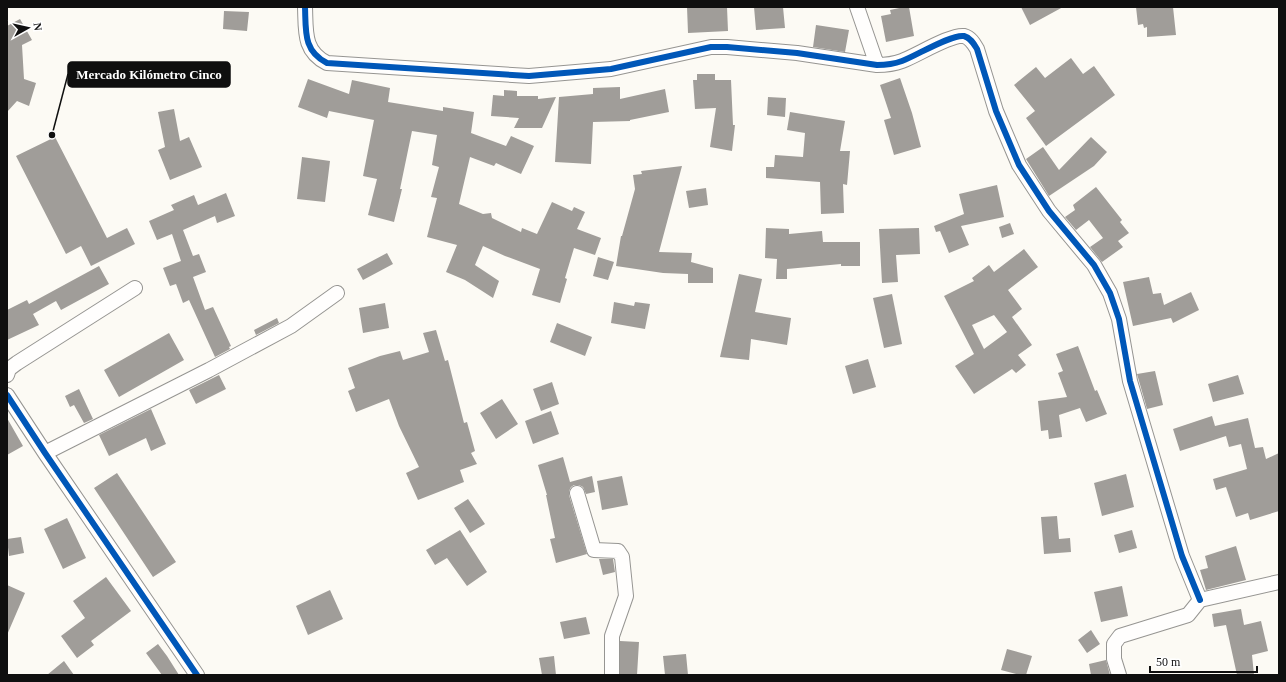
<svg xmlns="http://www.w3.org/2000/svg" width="1286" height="682" font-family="'Times New Roman',serif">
  <rect width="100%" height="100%" fill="#fcfaf4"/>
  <!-- building -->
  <path fill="#a09d99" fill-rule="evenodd" d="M 687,7 L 727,7 L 728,31 L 688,33 Z
    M 754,7 L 783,7 L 785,28 L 756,30 Z
    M 904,7 L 909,7 L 914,36 L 886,42 L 881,16 L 891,14 L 890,10 Z
    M 1021,7 L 1063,7 L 1030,25 Z
    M 1136,7 L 1173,7 L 1176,35 L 1147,37 L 1147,27 L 1144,28 L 1143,24 L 1138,25 Z
    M 224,11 L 249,12 L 247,31 L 223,29 Z
    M 20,19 L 32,40 L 22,45 L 24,79 L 36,83 L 29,106 L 17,101 L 7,112 L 7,26 Z
    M 816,25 L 849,30 L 845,52 L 813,47 Z
    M 1071,58 L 1083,74 L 1094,66 L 1115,95 L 1046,146 L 1026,118 L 1035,111 L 1014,85 L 1036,67 L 1045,78 Z
    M 697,74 L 715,74 L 715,80 L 731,80 L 733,125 L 735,125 L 732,151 L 710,147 L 716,108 L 695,109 L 693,80 L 697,80 Z
    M 900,78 L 912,113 L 921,147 L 894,155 L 884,120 L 891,118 L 880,85 Z
    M 308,79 L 349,94 L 352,80 L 390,88 L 388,102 L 443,111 L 443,107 L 474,112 L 471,133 L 506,146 L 511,136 L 534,146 L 521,174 L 496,163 L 494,166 L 470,157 L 459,204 L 483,214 L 491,213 L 492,218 L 521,232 L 522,228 L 537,234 L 552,202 L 572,211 L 574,207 L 585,212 L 577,229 L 601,238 L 595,255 L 574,248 L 565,278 L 567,279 L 560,303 L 532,295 L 540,269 L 505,256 L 483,246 L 475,265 L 499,281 L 493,298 L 465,280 L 446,272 L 457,245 L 427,237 L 437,198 L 431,197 L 439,167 L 432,165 L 437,135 L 412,131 L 400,189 L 402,189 L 394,222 L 368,215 L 377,179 L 363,176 L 374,120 L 329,111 L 327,118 L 298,107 Z
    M 620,87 L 620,99 L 665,89 L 669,112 L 630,120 L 630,121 L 593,122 L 591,164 L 555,162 L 559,97 L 593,94 L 593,88 Z
    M 504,90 L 517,91 L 517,96 L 538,96 L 538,99 L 556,97 L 542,128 L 514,128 L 519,118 L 491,116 L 493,95 L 504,96 Z
    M 768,97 L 786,98 L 785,117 L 767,115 Z
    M 174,109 L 180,141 L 189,137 L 202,167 L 170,180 L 158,150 L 165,147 L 158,112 Z
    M 790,112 L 845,121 L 840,151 L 850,151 L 847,185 L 843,184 L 844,213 L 821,214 L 820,182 L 766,178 L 766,167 L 774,167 L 775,155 L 803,157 L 805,133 L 787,130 Z
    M 55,137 L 107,238 L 127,228 L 135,244 L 91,266 L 81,246 L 66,254 L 16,156 Z
    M 1091,137 L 1107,152 L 1094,166 L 1049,196 L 1026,159 L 1043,147 L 1059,170 Z
    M 302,157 L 330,161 L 325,202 L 297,199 Z
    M 682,166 L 659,252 L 692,253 L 691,262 L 713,268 L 713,283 L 688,283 L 688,274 L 663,273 L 616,266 L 621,236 L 622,236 L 635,189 L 633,175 L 642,174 L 641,171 Z
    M 997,185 L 1004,217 L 961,226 L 969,245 L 949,253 L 940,231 L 936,232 L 934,226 L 964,214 L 959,194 Z
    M 1096,187 L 1122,220 L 1120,222 L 1129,233 L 1118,241 L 1123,247 L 1102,262 L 1090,247 L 1103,238 L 1089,220 L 1076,230 L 1065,217 L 1075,210 L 1073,205 Z
    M 706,188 L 708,205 L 689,208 L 686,191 Z
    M 226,193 L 235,216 L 217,223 L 215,216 L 183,230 L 193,256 L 199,254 L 206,272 L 193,277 L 205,310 L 213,307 L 231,346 L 229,347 L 230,349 L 215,357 L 189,300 L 183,303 L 176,284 L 170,286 L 163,268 L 181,261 L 172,234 L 157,240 L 149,221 L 174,210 L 171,205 L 194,195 L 198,205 Z
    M 1010,223 L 1014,234 L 1002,238 L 999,227 Z
    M 766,228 L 789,229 L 789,234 L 822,231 L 823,242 L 860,242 L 860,266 L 841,266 L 841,264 L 787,269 L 787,279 L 776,279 L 777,259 L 765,258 Z
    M 919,228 L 920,254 L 896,255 L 898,282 L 882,283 L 879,229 Z
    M 1024,249 L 1038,267 L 1008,290 L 1022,309 L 1012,317 L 1032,345 L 1018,355 L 1026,365 L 1016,373 L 1012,369 L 974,394 L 955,366 L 974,354 L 944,296 L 974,281 L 972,278 L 989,265 L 994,272 ZM 994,315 L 1007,332 L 984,349 L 972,325 Z
    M 387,253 L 393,264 L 363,280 L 357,269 Z
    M 598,257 L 614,262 L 608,280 L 593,276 Z
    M 99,266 L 109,284 L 61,310 L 56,301 L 33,314 L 39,325 L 7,340 L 7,310 L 27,300 L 29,304 Z
    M 739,274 L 762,279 L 755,312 L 791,318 L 787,345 L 751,339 L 749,360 L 720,357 Z
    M 1149,277 L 1153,294 L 1161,293 L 1164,305 L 1191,292 L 1199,310 L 1173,323 L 1171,318 L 1133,326 L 1123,282 Z
    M 892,294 L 902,344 L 884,348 L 873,298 Z
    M 614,302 L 634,306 L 635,302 L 650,304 L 645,329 L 611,323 Z
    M 385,303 L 389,328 L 363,333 L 359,308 Z
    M 277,318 L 279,323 L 256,335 L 254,330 Z
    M 557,323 L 592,337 L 585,356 L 550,342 Z
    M 436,330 L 445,361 L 448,360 L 464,423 L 467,422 L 475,451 L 471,453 L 477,464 L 460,470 L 464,482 L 418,500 L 406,473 L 419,467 L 399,426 L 389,399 L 356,412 L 348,391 L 355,388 L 348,368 L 380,356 L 400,351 L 403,360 L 429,352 L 423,333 Z
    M 169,333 L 184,360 L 119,397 L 104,370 Z
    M 1078,346 L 1095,391 L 1097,390 L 1107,414 L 1086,422 L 1080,408 L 1059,415 L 1062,437 L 1049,439 L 1048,430 L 1041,431 L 1038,401 L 1067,397 L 1058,373 L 1063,371 L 1056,354 Z
    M 868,359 L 876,387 L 853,394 L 845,366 Z
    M 1155,371 L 1163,405 L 1147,409 L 1137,374 Z
    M 219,375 L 226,389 L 196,404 L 189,390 Z
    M 1238,375 L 1244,394 L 1213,402 L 1208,384 Z
    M 552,382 L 559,404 L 541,411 L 533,389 Z
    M 79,389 L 93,419 L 84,423 L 74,405 L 70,407 L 65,396 Z
    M 502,399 L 518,424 L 496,439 L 480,413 Z
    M 151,409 L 166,444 L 151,451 L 146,438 L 109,456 L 99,435 Z
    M 551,411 L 559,434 L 533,444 L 525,421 Z
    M 1212,416 L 1215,426 L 1248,418 L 1255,448 L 1263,447 L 1266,459 L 1279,453 L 1279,511 L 1250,520 L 1248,513 L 1236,517 L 1226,487 L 1216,490 L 1213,479 L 1247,469 L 1241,444 L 1229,447 L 1226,436 L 1180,451 L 1173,429 Z
    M 7,418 L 23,446 L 7,455 Z
    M 563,457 L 570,482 L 592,476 L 595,492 L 586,494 L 583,487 L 579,485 L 574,485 L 571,487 L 569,491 L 569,495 L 587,554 L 556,563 L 550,539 L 555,538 L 546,495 L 547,495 L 538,465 Z
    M 117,473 L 176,562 L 153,577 L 94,488 Z
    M 1126,474 L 1134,507 L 1102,516 L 1094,483 Z
    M 622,476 L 628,505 L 602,510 L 597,481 Z
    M 468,499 L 485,524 L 470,533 L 454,508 Z
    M 1057,516 L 1059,539 L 1070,538 L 1071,552 L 1044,554 L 1041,517 Z
    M 67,518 L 86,558 L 63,569 L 44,529 Z
    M 460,530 L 487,572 L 467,586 L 447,558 L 435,565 L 426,550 Z
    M 1132,530 L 1137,548 L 1119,553 L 1114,535 Z
    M 21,537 L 24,553 L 9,556 L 7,539 Z
    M 1236,546 L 1246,580 L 1206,590 L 1200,570 L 1208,568 L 1205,556 Z
    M 599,559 L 613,559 L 615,572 L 603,575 Z
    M 106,577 L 131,611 L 91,641 L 94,645 L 77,658 L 61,636 L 85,618 L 73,601 Z
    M 7,585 L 25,593 L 7,635 Z
    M 1122,586 L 1128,616 L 1101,622 L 1094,592 Z
    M 330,590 L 343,619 L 308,635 L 296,606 Z
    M 1241,609 L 1244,625 L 1261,621 L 1268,651 L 1252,655 L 1254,675 L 1237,675 L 1226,625 L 1214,627 L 1212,614 Z
    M 586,617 L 590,634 L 564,639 L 560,622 Z
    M 1091,630 L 1100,644 L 1087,653 L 1078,640 Z
    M 620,641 L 639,642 L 637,675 L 620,675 Z
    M 158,644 L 167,656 L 179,675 L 162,675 L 146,653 Z
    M 1007,649 L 1032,656 L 1026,675 L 1020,675 L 1001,670 Z
    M 686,654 L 688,675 L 665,675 L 663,656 Z
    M 554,656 L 556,675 L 542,675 L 539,658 Z
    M 1106,660 L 1110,675 L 1091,675 L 1089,664 Z
    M 64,661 L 74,675 L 47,675 Z"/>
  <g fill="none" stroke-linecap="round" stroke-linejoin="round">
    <!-- minor casing -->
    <g stroke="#969592" stroke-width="16">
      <path id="minor" d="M 305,7 C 306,31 303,51 327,63 L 529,76 L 611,69 L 711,47 L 727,47 L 797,53 L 877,65 C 886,65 894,64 902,61 C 916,56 951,34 964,36 C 971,38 974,44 977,49 L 996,111 L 1019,165 L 1049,211 L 1094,265 L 1110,293 L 1119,319 L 1130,381 L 1182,556 L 1200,600
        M 857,7 L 877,65
        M 7,375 L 9,369 L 17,363 L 135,288
        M 7,395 L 45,453 L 197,675
        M 45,453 L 209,370 L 291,326 L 337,293
        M 577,493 L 594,550 L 618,551 L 622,557 L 626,596 L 612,636 L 612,675
        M 1119,675 L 1114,659 L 1114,644 L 1120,636 L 1188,615 L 1200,600 L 1279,582"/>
    </g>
    <!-- minor -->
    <use href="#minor" stroke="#fffefd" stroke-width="14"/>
    <!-- cycleway casing -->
    <g stroke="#fff" stroke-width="8">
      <path id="cycleway" d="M 305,7 C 306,31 303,51 327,63 L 529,76 L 611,69 L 711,47 L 727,47 L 797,53 L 877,65 C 886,65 894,64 902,61 C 916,56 951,34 964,36 C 971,38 974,44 977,49 L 996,111 L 1019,165 L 1049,211 L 1094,265 L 1110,293 L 1119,319 L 1130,381 L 1182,556 L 1200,600
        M 7,395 L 45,453 L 197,675"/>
    </g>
    <!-- cycleway -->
    <use href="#cycleway" stroke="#0057b8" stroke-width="6"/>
  </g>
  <!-- callouts -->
  <path fill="none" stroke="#0f0f0f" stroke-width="1.5" d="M52 135L68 74"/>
  <circle fill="#0f0f0f" stroke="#fff" stroke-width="1.5" cx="52" cy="135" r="4"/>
  <rect fill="#0f0f0f" stroke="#0f0f0f" stroke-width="1.5" x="68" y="62" width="162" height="25" rx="4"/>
  <g font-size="13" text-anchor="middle" font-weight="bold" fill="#fff">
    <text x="149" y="79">Mercado Kilómetro Cinco</text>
  </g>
  <!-- border -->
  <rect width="1286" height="682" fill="none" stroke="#0f0f0f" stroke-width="16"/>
  <!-- north arrow -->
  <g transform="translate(28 28) rotate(82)" stroke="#ffffff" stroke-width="3" paint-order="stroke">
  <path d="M0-3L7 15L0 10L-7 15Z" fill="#0f0f0f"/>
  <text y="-6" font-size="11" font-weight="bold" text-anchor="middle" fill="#0f0f0f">N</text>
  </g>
  <!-- scale -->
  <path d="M1150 666v6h107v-6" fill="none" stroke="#0f0f0f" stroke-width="2"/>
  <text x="1156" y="666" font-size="12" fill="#0f0f0f" stroke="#ffffff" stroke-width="3" paint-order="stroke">50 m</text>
</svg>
